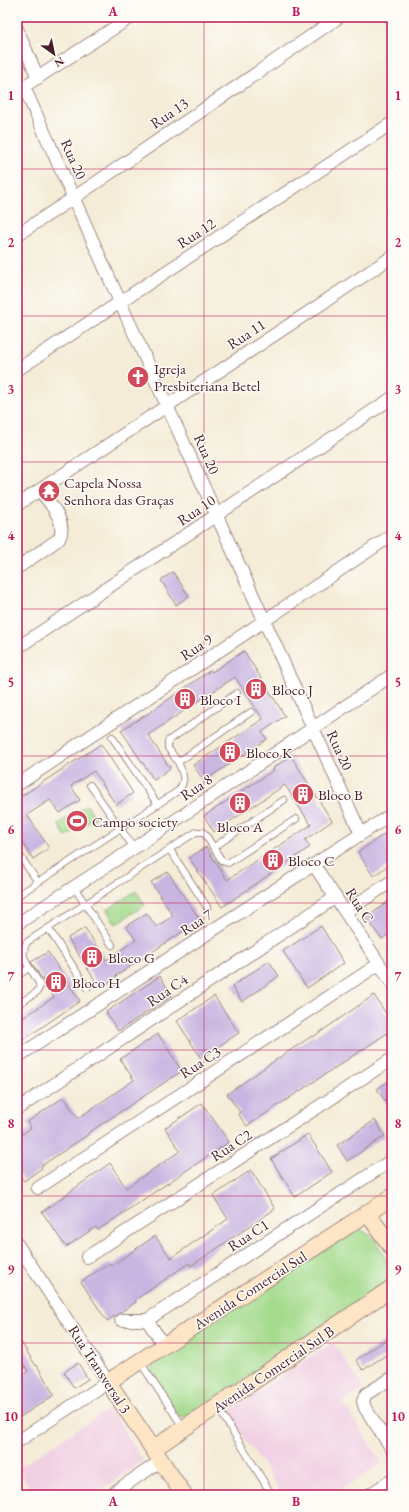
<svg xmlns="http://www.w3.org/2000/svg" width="409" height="1512" font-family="'EB Garamond',serif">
  <rect width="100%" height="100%" fill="#fdfcf7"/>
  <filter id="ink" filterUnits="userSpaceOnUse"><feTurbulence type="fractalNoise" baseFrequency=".025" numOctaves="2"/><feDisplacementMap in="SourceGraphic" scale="8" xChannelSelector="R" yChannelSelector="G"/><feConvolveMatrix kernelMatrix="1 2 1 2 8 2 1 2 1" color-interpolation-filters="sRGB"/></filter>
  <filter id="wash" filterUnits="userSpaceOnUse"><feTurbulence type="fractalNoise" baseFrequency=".012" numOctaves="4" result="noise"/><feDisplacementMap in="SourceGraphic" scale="16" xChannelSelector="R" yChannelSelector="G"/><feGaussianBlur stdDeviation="0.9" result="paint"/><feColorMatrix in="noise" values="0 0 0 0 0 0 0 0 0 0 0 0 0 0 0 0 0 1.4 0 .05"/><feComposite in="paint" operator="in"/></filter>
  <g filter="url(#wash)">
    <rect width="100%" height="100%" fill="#f4ecd7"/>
    <!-- built -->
    <path fill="#f1d0e3" d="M 333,1342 L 364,1389 L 343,1402 L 382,1463 L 333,1495 L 283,1495 L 227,1412 Z
      M 110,1408 L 143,1461 L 93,1495 L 34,1495 L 18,1468 Z"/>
    <!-- green -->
    <path fill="#a3da8b" stroke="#767c5b" d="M 87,805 L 95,818 L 66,837 L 58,824 Z
      M 136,891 L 145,905 L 116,924 L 107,910 Z
      M 359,1228 L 374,1238 L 390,1266 L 387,1282 L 190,1416 L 180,1417 L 151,1375 L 152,1364 L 181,1343 Z"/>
    <g id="blocks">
      <!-- building -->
      <path fill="#c9b5e1" d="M 173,572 L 189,596 L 176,605 L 161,580 Z
        M 244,651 L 285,716 L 262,732 L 267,739 L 204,781 L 193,765 L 263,719 L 235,677 L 148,735 L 170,768 L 154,780 L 121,730 L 149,713 L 211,670 L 212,672 Z
        M 101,744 L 133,793 L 116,805 L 94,771 L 71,786 L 80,800 L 60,813 L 50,800 L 27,815 L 49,848 L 33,859 L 17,835 L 17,799 Z
        M 291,756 L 332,821 L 305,840 L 310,847 L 222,907 L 189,858 L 206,847 L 227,880 L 311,825 L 285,785 L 214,832 L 204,816 L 274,770 L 273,768 Z
        M 392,829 L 392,863 L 373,876 L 358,852 Z
        M 168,872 L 200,920 L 116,976 L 117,977 L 100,988 L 68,938 L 85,928 L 106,960 L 136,940 L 126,926 L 147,913 L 156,927 L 173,916 L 151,882 Z
        M 392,899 L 392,932 L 382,939 L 366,918 Z
        M 321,926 L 344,963 L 307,988 L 283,951 Z
        M 48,952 L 80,1001 L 17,1044 L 17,1022 L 54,997 L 31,962 Z
        M 269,961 L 279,976 L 242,1002 L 232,986 Z
        M 160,976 L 172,996 L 118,1031 L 106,1012 Z
        M 374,995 L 392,1023 L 392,1030 L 247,1126 L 238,1114 L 240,1112 L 227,1094 L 280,1057 L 312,1036 L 313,1037 Z
        M 214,996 L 239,1033 L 201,1058 L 177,1021 Z
        M 158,1034 L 182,1071 L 88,1133 L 89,1134 L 41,1166 L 42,1168 L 24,1181 L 17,1171 L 17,1138 L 31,1128 L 27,1122 L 64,1097 L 78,1118 L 134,1080 L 120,1059 Z
        M 392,1079 L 392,1112 L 377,1089 Z
        M 202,1103 L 229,1142 L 98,1230 L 96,1227 L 66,1247 L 42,1212 L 110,1163 L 126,1188 L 180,1151 L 165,1128 Z
        M 375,1120 L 385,1136 L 347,1161 L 337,1145 Z
        M 308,1134 L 332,1172 L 295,1197 L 271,1159 Z
        M 251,1170 L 275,1209 L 191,1266 L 189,1263 L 135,1300 L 136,1302 L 107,1321 L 81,1282 L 110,1263 L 111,1266 L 155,1236 L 171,1258 L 228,1219 L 213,1196 Z
        M 17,1336 L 36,1366 L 37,1365 L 54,1395 L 17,1419 L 17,1379 L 28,1371 L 17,1354 Z
        M 392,1336 L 392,1351 L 363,1370 L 356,1360 Z
        M 78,1363 L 88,1379 L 74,1388 L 64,1372 Z"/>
    </g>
  </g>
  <g filter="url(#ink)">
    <use href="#blocks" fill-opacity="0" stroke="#9f8681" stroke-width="1"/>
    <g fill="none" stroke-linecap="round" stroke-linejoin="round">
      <!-- lane casing -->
      <g stroke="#9f8681" stroke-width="8">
        <path id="lane" d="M 112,737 L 158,805
          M 178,762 L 168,748 L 168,741 L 237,693
          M 90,785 L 134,848
          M 214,847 L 284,800
          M 170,850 L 207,907
          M 17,852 L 38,882
          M 74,887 L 112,945
          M 17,896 L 178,791 C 187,780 183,774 178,762 L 251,712
          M 48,928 L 87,988
          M 17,976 L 29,968
          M 17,1005 L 37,992 L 40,986 C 35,971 16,959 27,942 L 196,832 L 203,832 L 205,834 L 222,861 L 228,863 L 296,819
          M 140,1362 L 183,1427
          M 217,1406 L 272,1495"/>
      </g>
      <!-- street casing -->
      <g stroke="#9f8681" stroke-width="14">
        <path id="street" d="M 17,29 L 38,78
          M 24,87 L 120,302 L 361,834
          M 17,91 L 131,17
          M 17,235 L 75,197 L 339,17
          M 17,370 L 392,123
          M 17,505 L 392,257
          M 17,568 L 59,539 C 68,522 50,504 40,490
          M 17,648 L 392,398
          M 17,785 L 264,621 L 392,535
          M 314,865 L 392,983
          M 345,912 L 392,881
          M 17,924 L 134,848 L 392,675
          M 17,1057 L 392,814
          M 17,1109 L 336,897
          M 38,1188 L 379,964
          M 17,1244 L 108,1382 L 17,1442
          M 87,1257 L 392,1059
          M 121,1320 L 147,1320
          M 164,1345 L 147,1320 L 392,1160
          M 392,1378 L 366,1394 L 363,1401 L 365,1408 L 392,1449
          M 110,1495 L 161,1461
          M 369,1495 L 392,1480"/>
      </g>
      <!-- secondary casing -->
      <g stroke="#9f8681" stroke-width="18">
        <path id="secondary" d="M 368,1214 L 392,1248
          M 153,1449 L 392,1288
          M 184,1495 L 108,1382 L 392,1197"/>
      </g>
      <!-- lane -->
      <use href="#lane" stroke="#fff" stroke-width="6"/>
      <!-- street -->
      <use href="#street" stroke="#fff" stroke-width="12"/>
      <!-- secondary -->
      <use href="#secondary" stroke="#fde5c5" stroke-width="16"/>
    </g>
  </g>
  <!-- grid -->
  <path fill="none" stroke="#c2185b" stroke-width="1" stroke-opacity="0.55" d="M 204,17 L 204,1495M 17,169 L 392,169M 17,316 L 392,316M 17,462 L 392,462M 17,609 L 392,609M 17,756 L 392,756M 17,903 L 392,903M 17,1050 L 392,1050M 17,1196 L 392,1196M 17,1343 L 392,1343"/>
  <!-- icons -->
  <defs>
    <g id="church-disc" transform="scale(1.15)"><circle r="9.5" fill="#d1495b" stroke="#fdfcf7"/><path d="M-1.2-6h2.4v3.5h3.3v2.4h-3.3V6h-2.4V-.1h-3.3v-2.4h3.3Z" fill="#fff"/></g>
    <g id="temple-disc" transform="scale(1.15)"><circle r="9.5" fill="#d1495b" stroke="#fdfcf7"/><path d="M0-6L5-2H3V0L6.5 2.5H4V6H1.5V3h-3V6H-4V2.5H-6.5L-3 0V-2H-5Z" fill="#fff"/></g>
    <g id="building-disc" transform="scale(1.15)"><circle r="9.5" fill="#d1495b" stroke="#fdfcf7"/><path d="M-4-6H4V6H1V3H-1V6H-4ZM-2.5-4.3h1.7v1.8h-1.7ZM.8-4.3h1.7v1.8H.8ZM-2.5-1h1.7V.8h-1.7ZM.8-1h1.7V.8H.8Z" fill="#fff"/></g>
    <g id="stadium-disc" transform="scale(1.15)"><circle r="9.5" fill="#d1495b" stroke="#fdfcf7"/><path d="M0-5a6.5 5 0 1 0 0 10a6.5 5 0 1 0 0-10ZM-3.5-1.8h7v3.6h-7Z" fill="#fff"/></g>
  </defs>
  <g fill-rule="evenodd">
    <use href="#church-disc" x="138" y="377"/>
    <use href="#temple-disc" x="49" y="491"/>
    <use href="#building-disc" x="256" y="689"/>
    <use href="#building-disc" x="185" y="699"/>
    <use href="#building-disc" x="230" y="752"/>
    <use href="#building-disc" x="303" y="794"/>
    <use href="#building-disc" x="240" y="803"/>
    <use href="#stadium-disc" x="77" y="821"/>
    <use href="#building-disc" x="273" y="860"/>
    <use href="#building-disc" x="92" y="957"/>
    <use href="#building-disc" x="56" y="982"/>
  </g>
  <g text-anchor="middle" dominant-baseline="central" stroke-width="3" stroke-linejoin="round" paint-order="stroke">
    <!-- street labels -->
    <g font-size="15" fill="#4a1f2b" stroke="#fdfcf7">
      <text transform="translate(169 113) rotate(-34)">Rua 13</text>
      <text transform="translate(74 159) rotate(66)">Rua 20</text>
      <text transform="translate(196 233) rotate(-33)">Rua 12</text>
      <text transform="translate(246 334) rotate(-33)">Rua 11</text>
      <text transform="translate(207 454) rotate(66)">Rua 20</text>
      <text transform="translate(196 510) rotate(-34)">Rua 10</text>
      <text transform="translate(196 647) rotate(-34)">Rua 9</text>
      <text transform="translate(340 750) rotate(65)">Rua 20</text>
      <text transform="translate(196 787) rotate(-34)">Rua 8</text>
      <text transform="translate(360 905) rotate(57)">Rua C</text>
      <text transform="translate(196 922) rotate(-33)">Rua 7</text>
      <text transform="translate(167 990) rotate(-34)">Rua C4</text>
      <text transform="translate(200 1062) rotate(-33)">Rua C3</text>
      <text transform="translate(231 1145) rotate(-33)">Rua C2</text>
      <text transform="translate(248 1235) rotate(-33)">Rua C1</text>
      <text transform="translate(250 1290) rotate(-33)">Avenida Comercial Sul</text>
      <text transform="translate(100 1369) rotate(57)">Rua Transversal 3</text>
      <text transform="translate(273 1369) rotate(-34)">Avenida Comercial Sul B</text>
    </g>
    <!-- poi labels -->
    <g font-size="15" fill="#4a1f2b" stroke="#fdfcf7" text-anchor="start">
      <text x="154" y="368">Igreja<tspan x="154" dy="17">Presbiteriana Betel</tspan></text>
      <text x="64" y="482">Capela Nossa<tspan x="64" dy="17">Senhora das Graças</tspan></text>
      <text x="272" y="689">Bloco J</text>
      <text x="200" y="699">Bloco I</text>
      <text x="246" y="752">Bloco K</text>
      <text x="318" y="794">Bloco B</text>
      <text x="92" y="821">Campo society</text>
      <text x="240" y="826" text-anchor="middle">Bloco A</text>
      <text x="288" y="860">Bloco C</text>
      <text x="108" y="957">Bloco G</text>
      <text x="72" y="982">Bloco H</text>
    </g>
  </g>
  <!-- margin -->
  <rect width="409" height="1512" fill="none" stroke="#fdfcf7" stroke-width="44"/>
  <!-- north arrow -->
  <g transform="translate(54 54) rotate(147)" stroke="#fdfcf7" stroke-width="3" paint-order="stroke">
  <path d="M0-3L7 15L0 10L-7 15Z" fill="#4a1f2b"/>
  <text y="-6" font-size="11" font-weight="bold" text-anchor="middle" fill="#4a1f2b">N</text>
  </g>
  <rect x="22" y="22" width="365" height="1468" fill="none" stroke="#c2185b" stroke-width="1.5"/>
  <g font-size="13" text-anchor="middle" font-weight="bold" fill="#c2185b">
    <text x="113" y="16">A</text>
    <text x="296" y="16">B</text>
    <text x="11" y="100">1</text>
    <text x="398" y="100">1</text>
    <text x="11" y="247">2</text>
    <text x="398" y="247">2</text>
    <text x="11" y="394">3</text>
    <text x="398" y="394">3</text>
    <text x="11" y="540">4</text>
    <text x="398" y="540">4</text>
    <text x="11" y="687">5</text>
    <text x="398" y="687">5</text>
    <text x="11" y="834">6</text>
    <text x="398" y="834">6</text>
    <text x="11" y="981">7</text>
    <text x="398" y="981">7</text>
    <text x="11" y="1128">8</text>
    <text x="398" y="1128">8</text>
    <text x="11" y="1274">9</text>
    <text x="398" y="1274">9</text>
    <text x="11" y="1421">10</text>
    <text x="398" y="1421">10</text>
    <text x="113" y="1506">A</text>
    <text x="296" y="1506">B</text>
  </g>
</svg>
